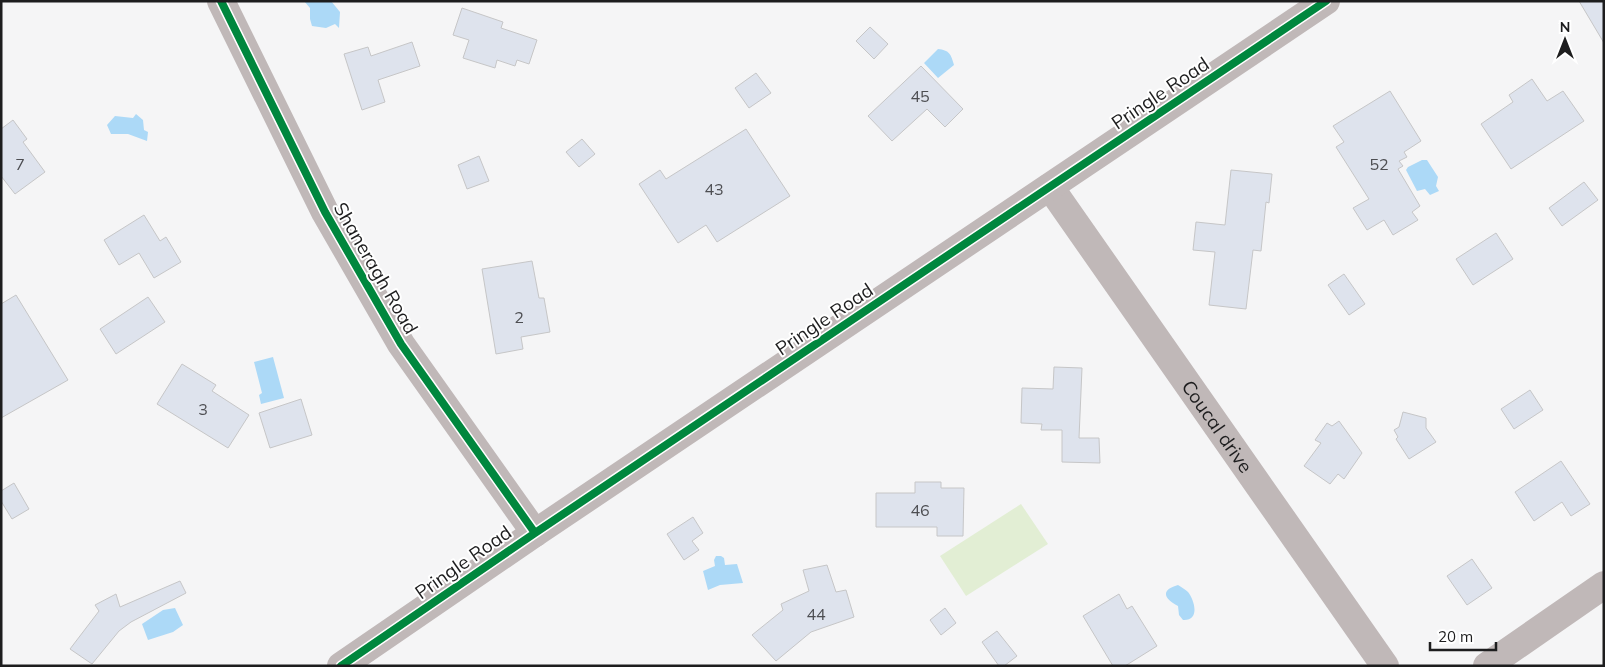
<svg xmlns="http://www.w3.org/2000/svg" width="1605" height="667" font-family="Mulish,sans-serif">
  <rect width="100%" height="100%" fill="#f5f5f6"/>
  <!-- green -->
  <path fill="#e2eed4" d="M 1021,504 L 1048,544 L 966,596 L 940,556 Z"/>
  <!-- water -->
  <path fill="#acd9f7" d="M 304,1 L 331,1 L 340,12 L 339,28 L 335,24 L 326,28 L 312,26 L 310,19 L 310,8 Z
    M 938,49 C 949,50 951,54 954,65 L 938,78 L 924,63 Z
    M 136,114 L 143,120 L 144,130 L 148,132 L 147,141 L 128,134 L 111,134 L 107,125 L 115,116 L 133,118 Z
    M 1422,160 L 1427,160 L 1438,177 L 1436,186 L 1439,191 L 1430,195 L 1425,189 L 1417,191 L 1406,170 L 1408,167 Z
    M 273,357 L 284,398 L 261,404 L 259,395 L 262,393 L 254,362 Z
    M 716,556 L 721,556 L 724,558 L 725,565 L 737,564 L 743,583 L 720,585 L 708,590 L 703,571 L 715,566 L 714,560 Z
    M 1178,585 C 1181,587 1185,589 1188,592 C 1195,601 1200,621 1183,620 L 1179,615 L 1178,606 C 1164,599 1160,590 1178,585 Z
    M 175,608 L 183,625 L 173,632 L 148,640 L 142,624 L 163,610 Z"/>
  <!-- building -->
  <path fill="#dee3ed" stroke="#c6c6c7" d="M 1579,1 L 1604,1 L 1604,43 Z
    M 462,8 L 503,22 L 501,28 L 537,40 L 529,64 L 517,60 L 515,66 L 497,60 L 495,68 L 463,58 L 469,40 L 453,35 Z
    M 870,27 L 888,44 L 874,59 L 856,41 Z
    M 412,42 L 420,66 L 378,80 L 385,102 L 362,110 L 344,54 L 368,47 L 371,56 Z
    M 921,66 L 963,109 L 945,127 L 927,109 L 892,141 L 868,116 Z
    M 756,73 L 771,93 L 749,108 L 735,88 Z
    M 1532,79 L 1547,101 L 1563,91 L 1584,121 L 1511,169 L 1481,124 L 1513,102 L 1509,95 Z
    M 1390,91 L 1421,141 L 1404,152 L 1407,157 L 1399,161 L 1403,166 L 1398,169 L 1420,206 L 1412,212 L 1418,220 L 1393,235 L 1384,220 L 1367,230 L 1353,208 L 1369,199 L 1336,147 L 1344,142 L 1333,126 Z
    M 13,120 L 27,139 L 23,142 L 45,172 L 15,194 L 1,176 L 1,129 Z
    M 746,129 L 790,196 L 717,242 L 706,225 L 678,243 L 639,184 L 660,170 L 666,179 Z
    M 582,139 L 595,154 L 579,167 L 566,152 Z
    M 479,156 L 489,181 L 467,189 L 458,165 Z
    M 1231,170 L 1272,174 L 1269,203 L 1266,202 L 1261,251 L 1253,250 L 1246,309 L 1209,305 L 1215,252 L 1193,250 L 1196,222 L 1225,225 Z
    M 1584,182 L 1598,200 L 1562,226 L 1549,208 Z
    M 144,215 L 160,241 L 166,237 L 181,262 L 154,278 L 139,253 L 119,265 L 104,240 Z
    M 1496,233 L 1513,259 L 1473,285 L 1456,259 Z
    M 532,261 L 539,298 L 544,298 L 550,332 L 521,337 L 523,349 L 496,354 L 482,269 Z
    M 1344,274 L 1365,304 L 1349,315 L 1328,285 Z
    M 16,295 L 68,380 L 1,418 L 1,304 Z
    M 148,297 L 165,322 L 116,354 L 100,329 Z
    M 182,364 L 216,385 L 212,391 L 249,415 L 228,448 L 157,404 Z
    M 1054,367 L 1082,368 L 1079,438 L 1099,438 L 1100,463 L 1062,462 L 1062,430 L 1041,430 L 1042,424 L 1021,423 L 1022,388 L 1053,389 Z
    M 1530,390 L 1543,410 L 1514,429 L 1501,409 Z
    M 301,399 L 312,435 L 270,448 L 259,413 Z
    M 1403,412 L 1426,418 L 1426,428 L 1436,442 L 1409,459 L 1396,439 L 1398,437 L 1394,430 L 1399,427 Z
    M 1339,421 L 1362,453 L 1344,479 L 1338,474 L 1330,484 L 1304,466 L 1321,443 L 1315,440 L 1327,423 L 1332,426 Z
    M 1561,461 L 1590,504 L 1571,516 L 1562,502 L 1534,521 L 1515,492 Z
    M 915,482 L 941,482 L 941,488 L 964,488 L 963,536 L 937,536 L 937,527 L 876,527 L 876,493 L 915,493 Z
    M 14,483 L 29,509 L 12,519 L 1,501 L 1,491 Z
    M 693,517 L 703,533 L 692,541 L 699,550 L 684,560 L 667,534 Z
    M 1472,559 L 1492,588 L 1467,605 L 1447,576 Z
    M 827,565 L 836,592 L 846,590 L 854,617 L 811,632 L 776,661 L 752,635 L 783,610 L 781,604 L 809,591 L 803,570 Z
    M 180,581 L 186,593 L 131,622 L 119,631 L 92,664 L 70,649 L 99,611 L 95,605 L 116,594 L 120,607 Z
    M 1119,594 L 1127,609 L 1132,606 L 1157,646 L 1125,666 L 1113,666 L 1083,616 Z
    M 945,608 L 956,623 L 941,635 L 930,620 Z
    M 997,631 L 1017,656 L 1004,666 L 999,666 L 982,642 Z"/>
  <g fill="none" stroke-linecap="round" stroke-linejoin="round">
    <!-- minor -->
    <g stroke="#c0b8b8" stroke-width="28">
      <path d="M 221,1 L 325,212 L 401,344 L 535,533"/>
      <path id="s1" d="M 1050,187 L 1385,666"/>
      <path d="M 341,666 L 535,533 L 1326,1"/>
      <path d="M 1487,666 L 1604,585"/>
    </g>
    <!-- cycleway casing -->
    <g stroke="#fff" stroke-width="11">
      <path id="cycleway" d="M 221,1 L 325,212 L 401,344 L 535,533
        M 341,666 L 535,533 L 1326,1"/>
    </g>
    <!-- cycleway -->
    <use href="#cycleway" stroke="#00873e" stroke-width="8"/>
  </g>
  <g text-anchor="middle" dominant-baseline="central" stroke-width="4" stroke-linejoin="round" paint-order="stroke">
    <!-- number labels -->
    <g font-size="16" fill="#4d4e52">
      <text x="920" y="96">45</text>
      <text x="20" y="164">7</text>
      <text x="1379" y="164">52</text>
      <text x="714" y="189">43</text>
      <text x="519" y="317">2</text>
      <text x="203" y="409">3</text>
      <text x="920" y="510">46</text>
      <text x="816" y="614">44</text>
    </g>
    <!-- street labels -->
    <g font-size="19" fill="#1d1d1e" stroke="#fff">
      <text transform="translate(1160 93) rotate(-34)">Pringle Road</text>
      <text transform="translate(376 268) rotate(60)">Shaneragh Road</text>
      <text transform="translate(824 319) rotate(-34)">Pringle Road</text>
      <text stroke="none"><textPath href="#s1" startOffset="292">Coucal drive</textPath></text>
      <text transform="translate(463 562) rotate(-35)">Pringle Road</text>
    </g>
  </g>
  <!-- border -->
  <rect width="1605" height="667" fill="none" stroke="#1d1d1e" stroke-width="5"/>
  <!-- north arrow -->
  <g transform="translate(1565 40)" stroke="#ffffff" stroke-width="4" paint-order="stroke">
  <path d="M0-4L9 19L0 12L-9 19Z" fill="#1d1d1e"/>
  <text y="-8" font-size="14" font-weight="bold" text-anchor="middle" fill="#1d1d1e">N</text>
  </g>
  <!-- scale -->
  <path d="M1430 642v8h66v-8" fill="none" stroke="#1d1d1e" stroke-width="2.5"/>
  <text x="1438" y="642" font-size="15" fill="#1d1d1e" stroke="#ffffff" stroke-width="4" paint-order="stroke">20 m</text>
</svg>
